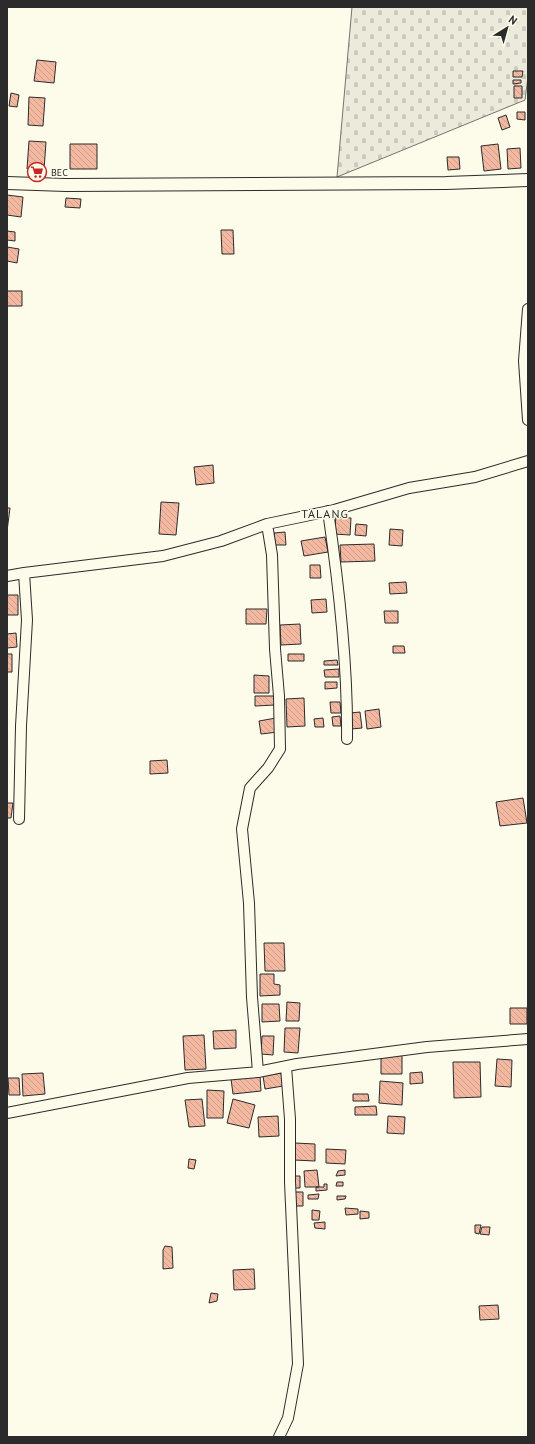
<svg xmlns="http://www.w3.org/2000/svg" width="535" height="1444" font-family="'PT Sans',sans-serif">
  <defs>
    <pattern id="cemetery-stones" width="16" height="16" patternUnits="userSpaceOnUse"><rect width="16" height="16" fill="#ecebdb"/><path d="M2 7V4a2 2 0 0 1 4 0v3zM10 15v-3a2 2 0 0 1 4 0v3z" fill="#cbcabc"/></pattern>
    <pattern id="building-back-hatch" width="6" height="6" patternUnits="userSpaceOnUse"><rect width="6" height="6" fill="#f2b8a0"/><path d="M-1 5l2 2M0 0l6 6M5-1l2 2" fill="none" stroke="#d09e8a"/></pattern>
  </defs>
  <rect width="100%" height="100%" fill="#fdfbea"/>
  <!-- cemetery -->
  <path fill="url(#cemetery-stones)" stroke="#74746e" d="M 352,7 L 528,7 L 528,77 L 525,100 L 337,177 Z"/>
  <!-- building -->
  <path fill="url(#building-back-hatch)" stroke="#2b2b2b" d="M 37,60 L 56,62 L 54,83 L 34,81 Z
    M 513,71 L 523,71 L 522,77 L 513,77 Z
    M 513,80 L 521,80 L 521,83 L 513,84 Z
    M 514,86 L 522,86 L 522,98 L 514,98 Z
    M 11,93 L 19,95 L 17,107 L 9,106 Z
    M 29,97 L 45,98 L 43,126 L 28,125 Z
    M 517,112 L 525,112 L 525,120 L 517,119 Z
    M 506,115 L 510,127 L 502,130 L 498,118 Z
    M 29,141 L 46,142 L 44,170 L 27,169 Z
    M 70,144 L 97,144 L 97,169 L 70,169 Z
    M 498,144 L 501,169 L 484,171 L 481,146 Z
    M 520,148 L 521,168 L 508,169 L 507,149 Z
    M 447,157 L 459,157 L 460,169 L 448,170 Z
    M 7,195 L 23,197 L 21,217 L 7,215 Z
    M 66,198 L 81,199 L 80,208 L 65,207 Z
    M 221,230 L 233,230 L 234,254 L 222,254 Z
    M 7,231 L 15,232 L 15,241 L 7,240 Z
    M 7,247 L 19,249 L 17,263 L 7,261 Z
    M 7,291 L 22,291 L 22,306 L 7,306 Z
    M 213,465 L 214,483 L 196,485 L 194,467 Z
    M 161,502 L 179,503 L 176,535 L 159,534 Z
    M 7,508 L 10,508 L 7,531 Z
    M 336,517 L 351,518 L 350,535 L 334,534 Z
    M 356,524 L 367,525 L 366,536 L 355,535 Z
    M 390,529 L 403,530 L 402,546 L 389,545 Z
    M 285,532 L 286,545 L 275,545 L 274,533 Z
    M 325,537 L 328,552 L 304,556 L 301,541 Z
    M 374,544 L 375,561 L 341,562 L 340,545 Z
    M 310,565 L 320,565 L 321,578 L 310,578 Z
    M 406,582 L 407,593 L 390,594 L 389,583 Z
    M 7,595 L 18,595 L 18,615 L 7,615 Z
    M 326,599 L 327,612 L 312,613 L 311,600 Z
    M 246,609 L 267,609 L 266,624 L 246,624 Z
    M 384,611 L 398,611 L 398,623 L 385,623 Z
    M 300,624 L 301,644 L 281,645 L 280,625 Z
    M 16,633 L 17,647 L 7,648 L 7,634 Z
    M 393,646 L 404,646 L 405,653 L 393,653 Z
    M 7,654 L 12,654 L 12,672 L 7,672 Z
    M 288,654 L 304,654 L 304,661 L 288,661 Z
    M 337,660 L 338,665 L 324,665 L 324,661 Z
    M 339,669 L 339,677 L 325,677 L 324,670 Z
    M 254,675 L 269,676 L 269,693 L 254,693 Z
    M 325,682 L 337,682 L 337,688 L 325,689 Z
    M 255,696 L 274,696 L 275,705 L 255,706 Z
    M 304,698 L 305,726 L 287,727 L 286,699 Z
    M 330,702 L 340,702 L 341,713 L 331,713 Z
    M 379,709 L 381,727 L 367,729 L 365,711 Z
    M 360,712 L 362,728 L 351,729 L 350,713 Z
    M 340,716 L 341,726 L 333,726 L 332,717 Z
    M 276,718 L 278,732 L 261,734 L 259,721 Z
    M 323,718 L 324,727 L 315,727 L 314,719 Z
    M 167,760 L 168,773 L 150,774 L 150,761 Z
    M 523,798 L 527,823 L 500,826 L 496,802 Z
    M 7,803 L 13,803 L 11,818 L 7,818 Z
    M 264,943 L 284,943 L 285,971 L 265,971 Z
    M 260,974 L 274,974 L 274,984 L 280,985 L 280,995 L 260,996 Z
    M 287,1002 L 300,1003 L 299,1021 L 286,1021 Z
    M 262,1004 L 279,1004 L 280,1021 L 262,1022 Z
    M 510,1008 L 527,1008 L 527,1024 L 510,1024 Z
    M 285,1028 L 300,1028 L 298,1053 L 284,1052 Z
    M 236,1030 L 236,1048 L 214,1049 L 213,1031 Z
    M 204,1035 L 206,1069 L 185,1070 L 183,1036 Z
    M 262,1036 L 274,1036 L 273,1055 L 261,1054 Z
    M 381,1055 L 402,1055 L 402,1074 L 381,1074 Z
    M 497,1059 L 512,1060 L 511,1087 L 495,1086 Z
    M 453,1062 L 480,1062 L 481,1097 L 454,1098 Z
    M 422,1072 L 423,1083 L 410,1084 L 410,1073 Z
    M 43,1073 L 45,1094 L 23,1096 L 22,1074 Z
    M 281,1073 L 283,1086 L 265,1089 L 263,1076 Z
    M 260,1076 L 261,1091 L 233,1094 L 231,1079 Z
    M 8,1078 L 19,1078 L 20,1095 L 9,1095 Z
    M 380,1081 L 403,1083 L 402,1105 L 379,1103 Z
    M 207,1090 L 224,1091 L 223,1118 L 207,1118 Z
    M 353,1094 L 368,1094 L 369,1101 L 353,1101 Z
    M 202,1099 L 205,1126 L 189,1127 L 185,1100 Z
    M 233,1099 L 255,1105 L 249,1128 L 227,1123 Z
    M 376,1106 L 377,1115 L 355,1115 L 355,1107 Z
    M 278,1116 L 279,1136 L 259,1137 L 258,1117 Z
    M 388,1116 L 405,1117 L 404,1134 L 387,1133 Z
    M 295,1143 L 315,1144 L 315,1161 L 294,1160 Z
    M 326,1149 L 346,1150 L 345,1164 L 326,1163 Z
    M 189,1159 L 196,1160 L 194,1169 L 188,1168 Z
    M 317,1170 L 319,1187 L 305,1187 L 304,1171 Z
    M 345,1170 L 345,1175 L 336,1176 L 338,1171 Z
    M 293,1176 L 300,1176 L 300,1188 L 293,1188 Z
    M 337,1182 L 343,1182 L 343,1186 L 336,1186 Z
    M 324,1184 L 327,1184 L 327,1190 L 316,1191 L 316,1187 L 324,1187 Z
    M 294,1192 L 303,1192 L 303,1206 L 294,1206 Z
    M 319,1194 L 318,1199 L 308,1199 L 308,1195 Z
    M 337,1196 L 346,1196 L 345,1199 L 337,1200 Z
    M 345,1208 L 358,1209 L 358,1214 L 346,1215 Z
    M 312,1210 L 320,1211 L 319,1220 L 312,1220 Z
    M 360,1211 L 369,1212 L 369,1218 L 360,1219 Z
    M 325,1222 L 325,1229 L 315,1228 L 314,1223 Z
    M 475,1225 L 481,1225 L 479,1234 L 475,1233 Z
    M 482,1227 L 490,1227 L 489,1235 L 480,1234 Z
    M 165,1246 L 172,1247 L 173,1268 L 163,1269 L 163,1250 Z
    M 254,1269 L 255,1289 L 234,1290 L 233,1270 Z
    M 211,1293 L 218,1294 L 217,1301 L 209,1303 Z
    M 498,1305 L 499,1319 L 480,1320 L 479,1306 Z"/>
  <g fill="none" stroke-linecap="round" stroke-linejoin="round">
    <!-- minor casing -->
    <g stroke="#2b2b2b" stroke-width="12">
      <path id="minor" d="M 528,309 L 524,361 L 528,420
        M 328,511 C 339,586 348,663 347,739
        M 7,576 L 24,573 L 163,556 L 221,541 L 267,524 L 334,510 L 409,488 L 475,477 L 528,461
        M 19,819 L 21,726 L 27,620 L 24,573
        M 258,1072 L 252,997 L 249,903 L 242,829 L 250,788 L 268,768 L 280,749 L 279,696 L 275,649 L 272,555 L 267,524
        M 7,1113 L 188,1078 L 258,1072 L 297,1064 L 427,1047 L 528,1039
        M 279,1437 L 288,1418 L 298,1364 L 290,1182 L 290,1119 L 286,1067"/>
    </g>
    <!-- tertiary casing -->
    <g stroke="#2b2b2b" stroke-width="14">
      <path id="tertiary" d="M 7,183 L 66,185 L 446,183 L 528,180"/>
    </g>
    <!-- minor -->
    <use href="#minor" stroke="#fdfbea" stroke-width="10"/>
    <!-- tertiary -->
    <use href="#tertiary" stroke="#fdfbea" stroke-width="12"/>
  </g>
  <!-- icons -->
  <defs>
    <g id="supermarket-ring" transform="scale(1)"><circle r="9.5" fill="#fdfbea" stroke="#c62828" stroke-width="1.5"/><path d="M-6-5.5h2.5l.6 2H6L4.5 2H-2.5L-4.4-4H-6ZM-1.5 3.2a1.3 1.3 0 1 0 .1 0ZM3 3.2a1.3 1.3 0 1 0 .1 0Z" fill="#c62828"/></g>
  </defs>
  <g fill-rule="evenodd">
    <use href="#supermarket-ring" x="37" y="172"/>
  </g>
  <g text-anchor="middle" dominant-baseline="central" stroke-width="3" stroke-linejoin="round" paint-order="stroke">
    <!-- poi labels -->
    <g font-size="10" fill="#2b2b2b" stroke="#fdfbea" text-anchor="start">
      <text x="51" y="172">BEC</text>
    </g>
    <!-- quarter labels -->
    <g font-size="12" letter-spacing="1" fill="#2b2b2b" stroke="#fdfbea">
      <text x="325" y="513">TALANG</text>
    </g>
  </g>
  <!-- border -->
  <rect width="535" height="1444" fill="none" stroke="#2b2b2b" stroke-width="16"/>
  <!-- north arrow -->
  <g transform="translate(507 28) rotate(37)" stroke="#fdfbea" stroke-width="3" paint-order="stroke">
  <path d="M0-3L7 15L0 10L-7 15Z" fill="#2b2b2b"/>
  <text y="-6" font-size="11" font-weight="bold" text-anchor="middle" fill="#2b2b2b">N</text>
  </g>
</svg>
